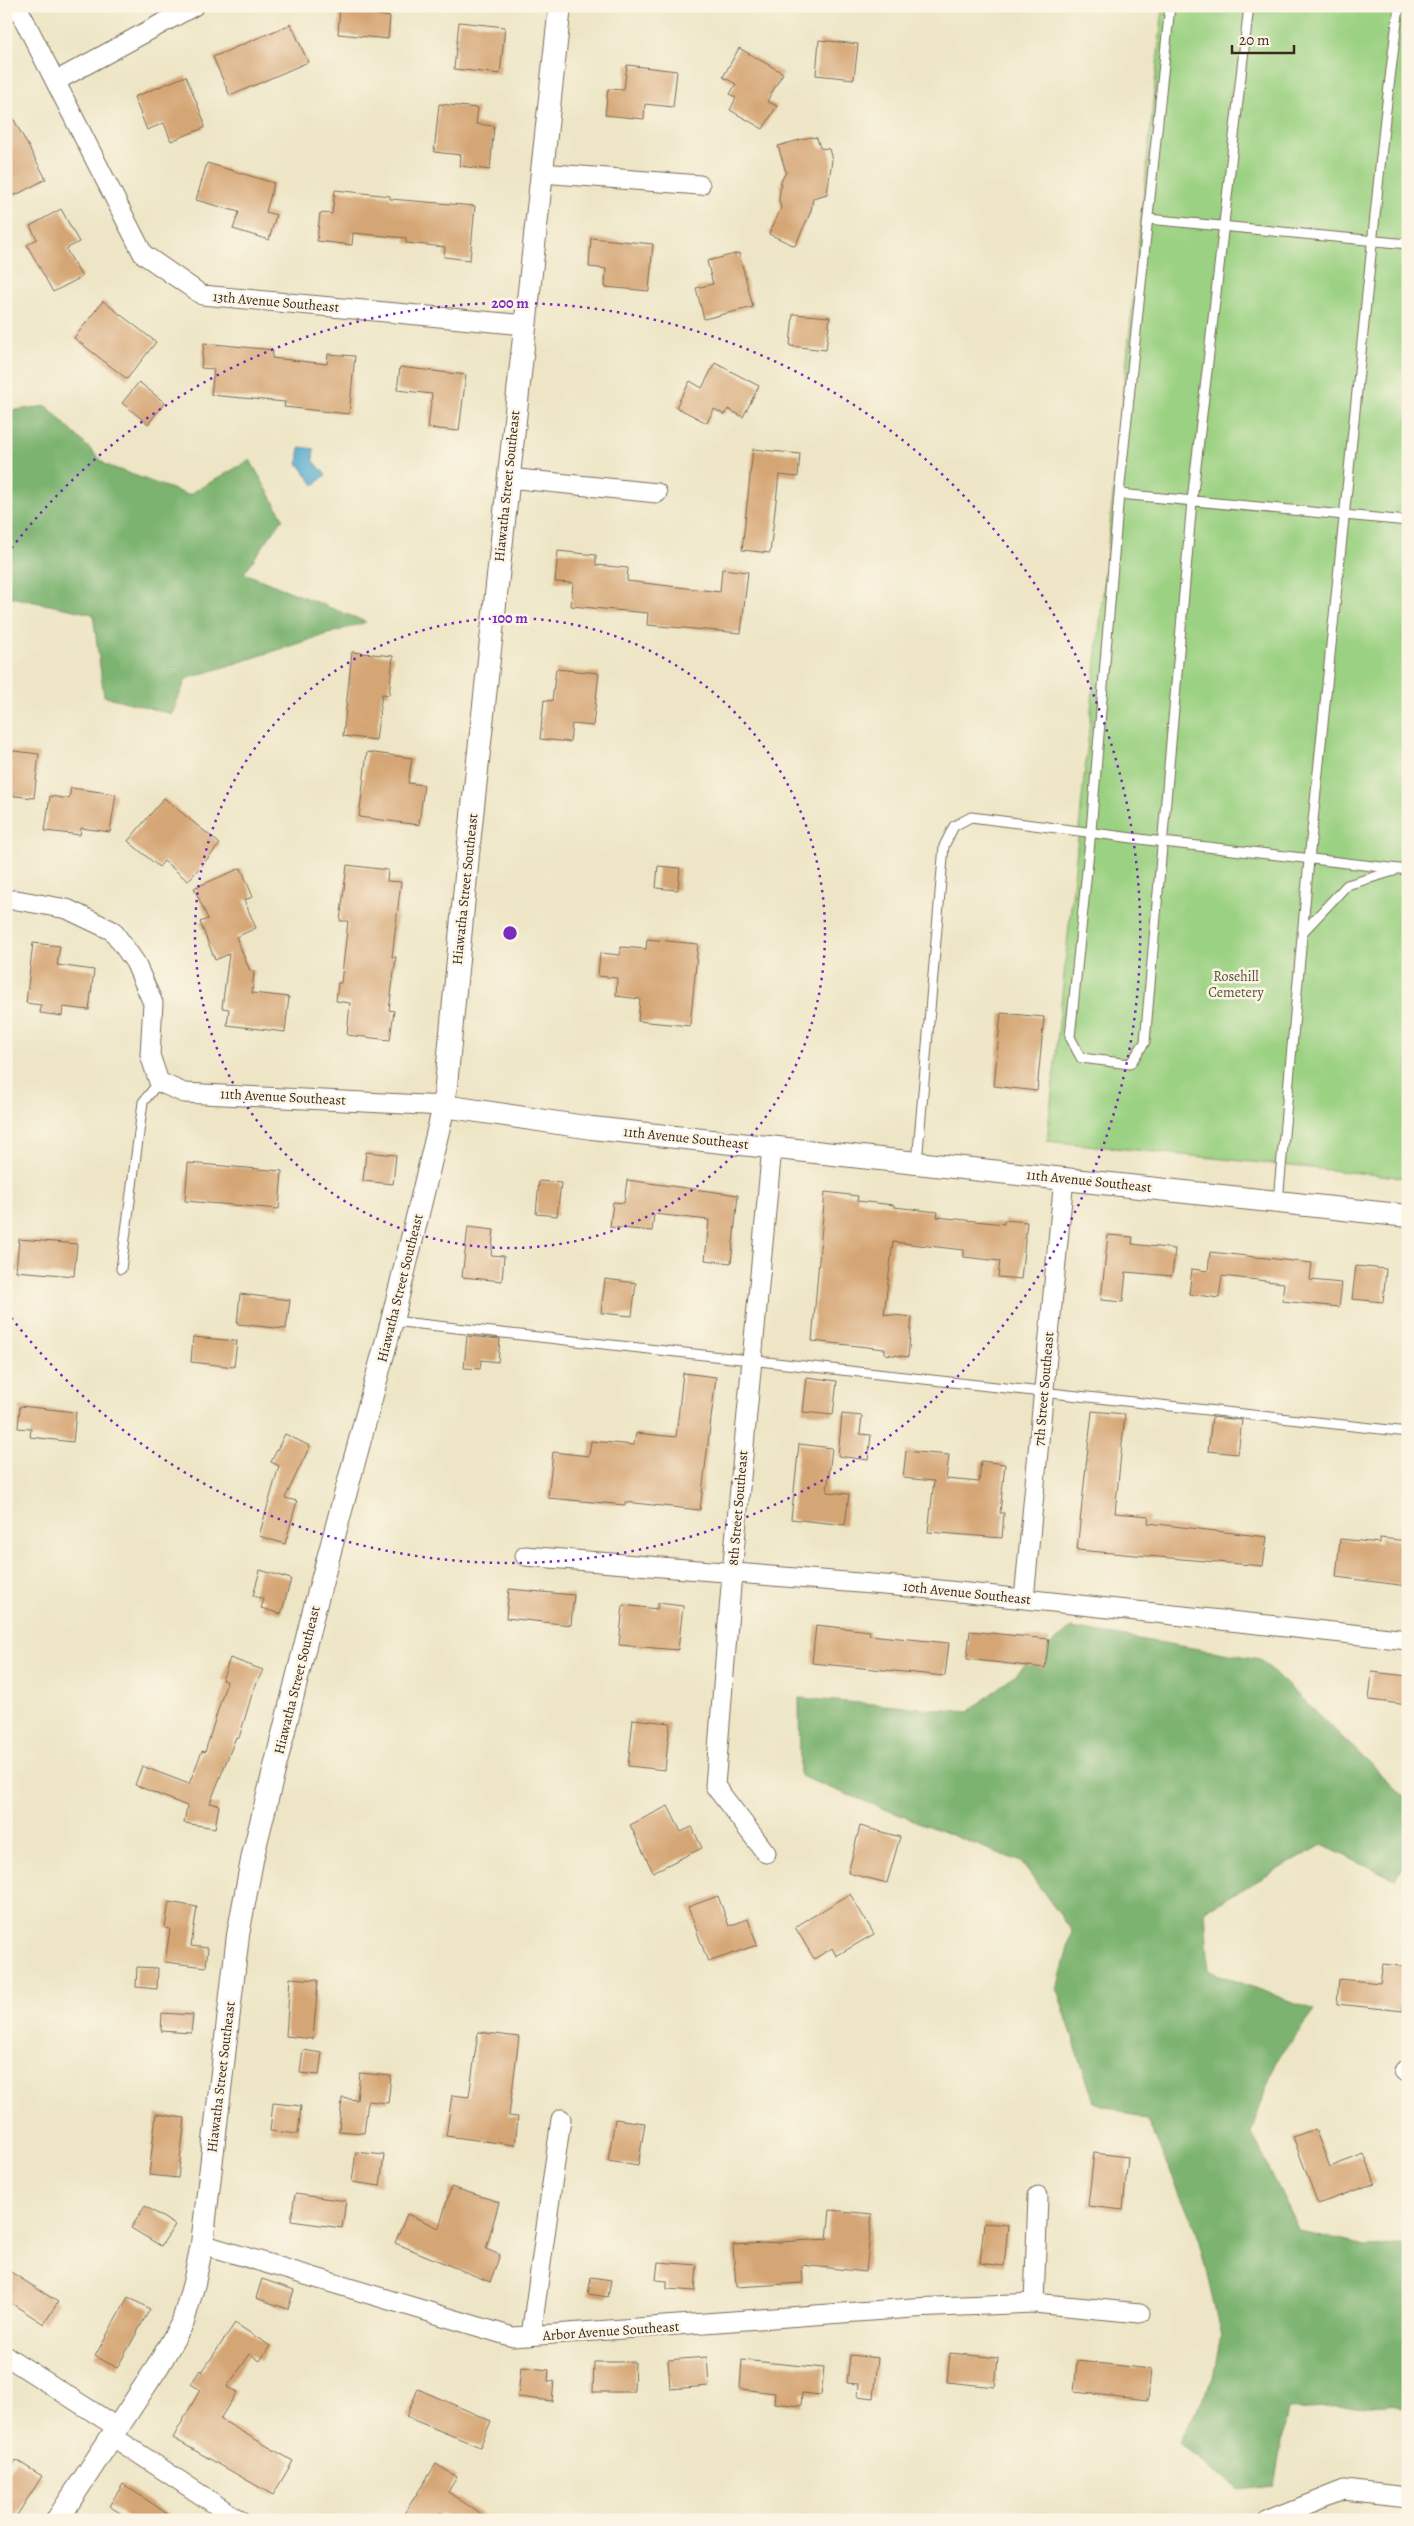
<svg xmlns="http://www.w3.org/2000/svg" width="1414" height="2526" font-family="Alegreya,serif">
  <rect width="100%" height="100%" fill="#fcf5e5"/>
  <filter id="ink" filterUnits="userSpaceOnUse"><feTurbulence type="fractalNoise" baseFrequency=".02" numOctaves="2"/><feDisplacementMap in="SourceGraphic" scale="10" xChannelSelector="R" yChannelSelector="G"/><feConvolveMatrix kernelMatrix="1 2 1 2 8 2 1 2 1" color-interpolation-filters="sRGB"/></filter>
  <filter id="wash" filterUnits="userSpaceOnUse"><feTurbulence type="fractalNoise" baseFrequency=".0096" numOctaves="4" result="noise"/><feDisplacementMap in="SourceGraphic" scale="20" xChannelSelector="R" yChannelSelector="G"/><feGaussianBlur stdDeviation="1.12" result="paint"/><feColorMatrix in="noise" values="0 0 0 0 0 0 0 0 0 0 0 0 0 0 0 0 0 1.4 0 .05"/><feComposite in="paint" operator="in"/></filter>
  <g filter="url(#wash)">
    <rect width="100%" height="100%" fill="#ede5c5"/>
    <!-- green -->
    <path fill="#9bd182" stroke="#6b7e50" d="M 1163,6 L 1408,6 L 1408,1178 L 1047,1141 Z"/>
    <!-- forest -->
    <path fill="#7cb370" stroke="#5c6e47" d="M 6,404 L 9,411 L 47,406 L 106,465 L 188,495 L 250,460 L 283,518 L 244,573 L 366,622 L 186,679 L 172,714 L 104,696 L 93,614 L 6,596 Z
      M 1071,1628 L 1260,1659 L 1408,1800 L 1408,1858 L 1395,1879 L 1322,1845 L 1205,1910 L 1209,1971 L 1315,2010 L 1275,2063 L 1251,2132 L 1300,2231 L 1365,2246 L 1408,2245 L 1408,2412 L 1389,2404 L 1288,2409 L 1274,2485 L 1239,2489 L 1179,2443 L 1213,2379 L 1221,2335 L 1197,2232 L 1147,2120 L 1094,2102 L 1057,1989 L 1072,1931 L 1021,1862 L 800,1776 L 799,1698 L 969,1712 Z"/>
    <!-- water -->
    <path fill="#4fa9cd" stroke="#456a76" d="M 300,447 L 314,449 L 313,460 L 326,475 L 314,485 L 298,463 Z"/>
    <g id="blocks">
      <!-- building -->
      <path fill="#d5a674" d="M 340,6 L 379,6 L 378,15 L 390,17 L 388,39 L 338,34 Z
        M 459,22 L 505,27 L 500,74 L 454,69 Z
        M 291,24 L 308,62 L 230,96 L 213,57 Z
        M 819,40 L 858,44 L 854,79 L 816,75 Z
        M 739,48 L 783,73 L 767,101 L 777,106 L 763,129 L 730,110 L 736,98 L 730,94 L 736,84 L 723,77 Z
        M 627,65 L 677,71 L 673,107 L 645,104 L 644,119 L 605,115 L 608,89 L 624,90 Z
        M 186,76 L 204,121 L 204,128 L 171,141 L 164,123 L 147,130 L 134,97 Z
        M 439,104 L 478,108 L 476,124 L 494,126 L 490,170 L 460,166 L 461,155 L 434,152 Z
        M 6,105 L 46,179 L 14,196 L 6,181 Z
        M 810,137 L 817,138 L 820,148 L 829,149 L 832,160 L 827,194 L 813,198 L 811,211 L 795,246 L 769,234 L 781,208 L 779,200 L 781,181 L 786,172 L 778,146 Z
        M 207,163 L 274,183 L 266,212 L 276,215 L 269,240 L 233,229 L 239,212 L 196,200 Z
        M 335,190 L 390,196 L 390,199 L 475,206 L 470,260 L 444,257 L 445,247 L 406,243 L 406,238 L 353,233 L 352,245 L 317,241 L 320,213 L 332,214 Z
        M 61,209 L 79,242 L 66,249 L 82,277 L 53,292 L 27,245 L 37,239 L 30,226 Z
        M 591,238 L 653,244 L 649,291 L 605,287 L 606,269 L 589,267 Z
        M 739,253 L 753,307 L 704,319 L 696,288 L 713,284 L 707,261 Z
        M 103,301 L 156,342 L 127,379 L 74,338 Z
        M 793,314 L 830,317 L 826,350 L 790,346 Z
        M 204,343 L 273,350 L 272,358 L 327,364 L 328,354 L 355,356 L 349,414 L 284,407 L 285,402 L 211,395 L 214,369 L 201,368 Z
        M 715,363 L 759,386 L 743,417 L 728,409 L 725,415 L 714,409 L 707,423 L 676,407 L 690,381 L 702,388 Z
        M 400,367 L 466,375 L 459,431 L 428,428 L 432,394 L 397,390 Z
        M 139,382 L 165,403 L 148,424 L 122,403 Z
        M 753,449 L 800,454 L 798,477 L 779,475 L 770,553 L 742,550 Z
        M 558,551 L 596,555 L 596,565 L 628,568 L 627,581 L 720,592 L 722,569 L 748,572 L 741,633 L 647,625 L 648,613 L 571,606 L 573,583 L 555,582 Z
        M 352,652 L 393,656 L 389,695 L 382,694 L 376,740 L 343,736 Z
        M 556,669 L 599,673 L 593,726 L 572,724 L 570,742 L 540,739 L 544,700 L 552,701 Z
        M 6,750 L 39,754 L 34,798 L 6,795 Z
        M 367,752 L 412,758 L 408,783 L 424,785 L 419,825 L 359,817 Z
        M 71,788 L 116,794 L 110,832 L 81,828 L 80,835 L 45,831 L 50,796 L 69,799 Z
        M 164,798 L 220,844 L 188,881 L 164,861 L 159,867 L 128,841 Z
        M 347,865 L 388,870 L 387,881 L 401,882 L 392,957 L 396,957 L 389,1010 L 394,1011 L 390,1040 L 347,1035 L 350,1003 L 336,1001 L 338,983 L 341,983 L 348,921 L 340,921 Z
        M 658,866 L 680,868 L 678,890 L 656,888 Z
        M 241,868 L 253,897 L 244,900 L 256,928 L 236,937 L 250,971 L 254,971 L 252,993 L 289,997 L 285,1032 L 227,1025 L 229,1009 L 222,1008 L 229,954 L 215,960 L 200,922 L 208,919 L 194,888 Z
        M 647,939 L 698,944 L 690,1026 L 638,1021 L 640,999 L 616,996 L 617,978 L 598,976 L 600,953 L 620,955 L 621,947 L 646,949 Z
        M 33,943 L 60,946 L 57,965 L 94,970 L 89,1010 L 63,1007 L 62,1016 L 40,1013 L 41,1005 L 26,1003 Z
        M 1001,1013 L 1044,1017 L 1037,1091 L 994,1086 Z
        M 366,1152 L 396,1155 L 393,1184 L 363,1181 Z
        M 188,1163 L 282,1171 L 279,1209 L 185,1201 Z
        M 627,1180 L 738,1195 L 731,1263 L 705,1260 L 709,1220 L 654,1214 L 652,1231 L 610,1227 L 613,1202 L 624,1203 Z
        M 539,1181 L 561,1183 L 557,1216 L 536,1214 Z
        M 825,1192 L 858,1196 L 857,1201 L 894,1205 L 894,1207 L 938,1212 L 937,1217 L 1004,1224 L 1004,1220 L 1027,1222 L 1021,1279 L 998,1277 L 1000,1261 L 964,1257 L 964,1250 L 893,1242 L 884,1314 L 912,1317 L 908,1357 L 885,1354 L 885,1349 L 812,1341 Z
        M 468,1227 L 494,1230 L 491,1255 L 504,1256 L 502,1281 L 462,1277 Z
        M 1108,1235 L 1133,1237 L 1132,1244 L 1175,1249 L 1172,1276 L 1126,1272 L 1123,1302 L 1101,1300 Z
        M 19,1239 L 77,1244 L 74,1276 L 16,1271 Z
        M 1210,1252 L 1312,1263 L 1310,1280 L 1342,1283 L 1339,1307 L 1282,1301 L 1284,1283 L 1222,1276 L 1219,1298 L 1189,1294 L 1192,1269 L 1208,1271 Z
        M 1356,1266 L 1386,1269 L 1383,1302 L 1352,1299 Z
        M 605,1279 L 636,1283 L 632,1316 L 601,1313 Z
        M 240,1294 L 290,1300 L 286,1329 L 237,1324 Z
        M 467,1336 L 500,1339 L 498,1362 L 481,1360 L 480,1369 L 464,1368 Z
        M 193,1337 L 237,1341 L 234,1367 L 191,1362 Z
        M 683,1373 L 716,1377 L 700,1510 L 625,1502 L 625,1505 L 548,1498 L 553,1452 L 589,1456 L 591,1441 L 634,1445 L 636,1433 L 676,1437 Z
        M 807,1377 L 837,1381 L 833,1415 L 803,1412 Z
        M 20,1406 L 76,1412 L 73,1442 L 30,1437 L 31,1429 L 18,1428 Z
        M 1092,1411 L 1125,1414 L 1115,1513 L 1149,1516 L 1148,1523 L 1267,1537 L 1263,1566 L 1077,1550 Z
        M 842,1414 L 862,1416 L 860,1434 L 871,1435 L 868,1460 L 838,1456 Z
        M 1212,1417 L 1242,1420 L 1238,1454 L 1208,1451 Z
        M 285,1434 L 310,1446 L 285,1498 L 297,1501 L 285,1544 L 259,1536 L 279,1466 L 271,1462 Z
        M 799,1444 L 832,1448 L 827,1492 L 849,1494 L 845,1525 L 791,1519 Z
        M 906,1451 L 949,1455 L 946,1479 L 979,1482 L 981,1461 L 1005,1464 L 1000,1513 L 1004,1513 L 1002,1538 L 928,1532 L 934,1481 L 903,1478 Z
        M 1380,1538 L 1408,1541 L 1408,1586 L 1336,1577 L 1340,1539 L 1380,1543 Z
        M 260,1570 L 291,1579 L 281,1614 L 261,1608 L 264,1599 L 253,1596 Z
        M 509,1589 L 574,1595 L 571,1625 L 506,1618 Z
        M 658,1603 L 683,1606 L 678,1650 L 619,1645 L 623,1605 L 657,1609 Z
        M 816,1625 L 870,1631 L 869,1635 L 949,1643 L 945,1676 L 812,1663 Z
        M 970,1631 L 1049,1639 L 1045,1668 L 967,1659 Z
        M 230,1658 L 263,1670 L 253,1691 L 239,1738 L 236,1737 L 210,1803 L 219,1805 L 215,1828 L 184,1823 L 187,1806 L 135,1785 L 142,1766 L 189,1784 L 202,1751 L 205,1752 L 227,1681 L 222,1680 Z
        M 1372,1672 L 1408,1676 L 1408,1705 L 1369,1700 Z
        M 633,1719 L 670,1723 L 665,1770 L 628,1766 Z
        M 668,1806 L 681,1832 L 692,1827 L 702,1848 L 653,1872 L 630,1825 Z
        M 860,1826 L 900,1837 L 887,1883 L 848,1873 Z
        M 850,1894 L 874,1934 L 836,1956 L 832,1948 L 814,1959 L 795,1927 Z
        M 718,1896 L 729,1926 L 748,1919 L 757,1945 L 708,1962 L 688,1907 Z
        M 169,1902 L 197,1907 L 191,1946 L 208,1948 L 206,1967 L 165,1962 L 170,1929 L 165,1928 Z
        M 1383,1964 L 1408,1967 L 1408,1987 L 1406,1987 L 1403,2011 L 1337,2004 L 1339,1979 L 1380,1983 Z
        M 137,1967 L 158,1968 L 157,1989 L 136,1987 Z
        M 290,1978 L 318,1980 L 313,2039 L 286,2036 Z
        M 162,2013 L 193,2015 L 191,2033 L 161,2031 Z
        M 478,2032 L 519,2037 L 509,2116 L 518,2117 L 515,2145 L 446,2136 L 452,2095 L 469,2097 Z
        M 303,2050 L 322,2053 L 319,2075 L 300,2073 Z
        M 360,2073 L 391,2076 L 388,2103 L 368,2101 L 364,2133 L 339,2131 L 342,2098 L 357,2100 Z
        M 273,2103 L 301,2106 L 298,2134 L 270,2131 Z
        M 156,2114 L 185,2118 L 178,2178 L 149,2175 Z
        M 615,2119 L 645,2123 L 638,2166 L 608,2161 Z
        M 1315,2129 L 1330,2167 L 1364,2154 L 1375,2183 L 1318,2204 L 1293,2137 Z
        M 356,2152 L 384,2155 L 380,2186 L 352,2182 Z
        M 1094,2153 L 1128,2157 L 1123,2210 L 1088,2206 Z
        M 451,2187 L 499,2202 L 486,2249 L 500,2255 L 490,2282 L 395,2243 L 407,2214 L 439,2228 Z
        M 295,2194 L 346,2201 L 342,2228 L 291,2221 Z
        M 145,2206 L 175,2225 L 161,2246 L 131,2228 Z
        M 830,2210 L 872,2214 L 866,2272 L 802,2265 L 803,2283 L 736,2287 L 733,2245 L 827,2239 Z
        M 984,2223 L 1008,2225 L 1004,2266 L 980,2263 Z
        M 658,2262 L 697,2265 L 695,2291 L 667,2289 L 667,2281 L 656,2280 Z
        M 6,2269 L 58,2302 L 44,2324 L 6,2300 Z
        M 591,2277 L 611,2280 L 608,2297 L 588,2294 Z
        M 262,2279 L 294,2290 L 288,2309 L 256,2298 Z
        M 128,2297 L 150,2309 L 117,2368 L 95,2356 Z
        M 235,2323 L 270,2346 L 260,2361 L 250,2354 L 227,2387 L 237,2392 L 220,2419 L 293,2461 L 273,2495 L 173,2438 L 200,2390 L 191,2384 L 200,2370 L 202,2372 Z
        M 950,2353 L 998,2358 L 995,2387 L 947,2382 Z
        M 850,2355 L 878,2358 L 874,2398 L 858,2396 L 859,2384 L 847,2383 Z
        M 707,2357 L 709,2386 L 670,2389 L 668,2360 Z
        M 742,2360 L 824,2368 L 821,2395 L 802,2393 L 801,2406 L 774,2403 L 775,2393 L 740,2389 Z
        M 1077,2361 L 1151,2369 L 1148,2400 L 1074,2392 Z
        M 594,2362 L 635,2362 L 634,2392 L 593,2392 Z
        M 521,2367 L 549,2370 L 548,2381 L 554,2381 L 552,2401 L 518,2397 Z
        M 418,2389 L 491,2421 L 480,2447 L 406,2417 Z
        M 16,2460 L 42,2476 L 14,2520 L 6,2520 L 6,2476 Z
        M 436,2464 L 457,2477 L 448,2492 L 490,2520 L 452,2520 L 441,2513 L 437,2520 L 400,2520 Z
        M 123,2484 L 150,2502 L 176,2520 L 131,2520 L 109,2506 Z"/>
    </g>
  </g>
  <g filter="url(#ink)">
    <use href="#blocks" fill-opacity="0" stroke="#796b58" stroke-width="1"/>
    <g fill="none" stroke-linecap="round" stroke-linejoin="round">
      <!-- service casing -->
      <g stroke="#796b58" stroke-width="11">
        <path id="service" d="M 1170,6 L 1119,494 L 1091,831 L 1070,1037 L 1081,1058 L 1130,1064 L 1145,1042 L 1192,501 L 1249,6
          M 1148,219 L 1408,244
          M 1119,494 L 1408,521
          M 1302,933 L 1347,885 L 1394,871
          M 917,1163 L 944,846 L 954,826 L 971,817 L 1163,842 L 1408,870
          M 1278,1201 L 1309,860 L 1385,118 L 1399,6
          M 121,1269 L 143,1102 L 159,1082
          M 392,1321 L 1408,1432"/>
      </g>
      <!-- minor casing -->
      <g stroke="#796b58" stroke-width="21">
        <path id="minor" d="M 17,6 L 143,254 L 202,295 L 525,325
          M 56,81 L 194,6
          M 541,173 L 700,185
          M 508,478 L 657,493
          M 6,900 L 17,900 L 67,909 L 113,931 L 135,962 L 153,1003 L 150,1055 L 159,1082 L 184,1093 L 444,1106
          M 525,1556 L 921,1588 L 1408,1640
          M 1024,1599 L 1064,1178
          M 766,1853 L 715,1786 L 732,1573 L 772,1147
          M 1404,2071 L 1408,2071
          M 202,2244 L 513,2337 L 912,2308 L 1034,2303 L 1140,2313
          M 1034,2303 L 1038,2196
          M 531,2336 L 561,2119
          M 6,2356 L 118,2428
          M 112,2436 L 239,2520
          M 1269,2520 L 1344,2490 L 1408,2497"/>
      </g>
      <!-- tertiary casing -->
      <g stroke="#796b58" stroke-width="24">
        <path id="tertiary" d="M 444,1106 L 592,1128 L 1408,1216
          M 57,2520 L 158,2366 L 183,2322 L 194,2283 L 202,2244 L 238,1935 L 253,1855 L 313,1614 L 392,1321 L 444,1106 L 470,834 L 560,6"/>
      </g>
      <!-- service -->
      <use href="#service" stroke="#fff" stroke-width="9"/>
      <!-- minor -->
      <use href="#minor" stroke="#fff" stroke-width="19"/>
      <!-- tertiary -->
      <use href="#tertiary" stroke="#fff" stroke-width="22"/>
    </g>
  </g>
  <!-- distance rings -->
  <g fill="none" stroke="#7b2cbf" stroke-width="2.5" stroke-dasharray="2.5 5">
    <circle cx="510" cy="933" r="315"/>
    <path d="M7 554A630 630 0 1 1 7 1312"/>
  </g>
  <g text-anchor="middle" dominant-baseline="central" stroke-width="5" stroke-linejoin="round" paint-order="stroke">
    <!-- street labels -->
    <g font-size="14" fill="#3b2a1e" stroke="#fcf5e5">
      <text transform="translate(276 302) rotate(5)">13th Avenue Southeast</text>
      <text transform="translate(507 486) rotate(-84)">Hiawatha Street Southeast</text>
      <text transform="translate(465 889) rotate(-84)">Hiawatha Street Southeast</text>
      <text transform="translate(283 1097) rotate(3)">11th Avenue Southeast</text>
      <text transform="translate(686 1138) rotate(6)">11th Avenue Southeast</text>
      <text transform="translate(1089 1181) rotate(6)">11th Avenue Southeast</text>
      <text transform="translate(400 1288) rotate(-76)">Hiawatha Street Southeast</text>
      <text transform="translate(1044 1389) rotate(-85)">7th Street Southeast</text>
      <text transform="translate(738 1508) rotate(-85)">8th Street Southeast</text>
      <text transform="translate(967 1593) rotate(6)">10th Avenue Southeast</text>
      <text transform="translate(297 1680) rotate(-76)">Hiawatha Street Southeast</text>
      <text transform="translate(221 2077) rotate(-83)">Hiawatha Street Southeast</text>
      <text transform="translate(611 2331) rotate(-4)">Arbor Avenue Southeast</text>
    </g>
    <!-- park labels -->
    <g font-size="14" fill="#535437" stroke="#fcf5e5">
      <text x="1236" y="976">Rosehill<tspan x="1236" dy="16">Cemetery</tspan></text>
    </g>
  </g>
  <circle cx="510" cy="933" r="8" fill="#7b2cbf" stroke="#fcf5e5" stroke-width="2.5"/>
  <g font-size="15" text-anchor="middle" font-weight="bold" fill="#7b2cbf" stroke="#fcf5e5" stroke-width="5" stroke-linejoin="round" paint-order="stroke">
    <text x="510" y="308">200 m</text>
    <text x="510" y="623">100 m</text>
  </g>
  <!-- margin -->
  <rect width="1414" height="2526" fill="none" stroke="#fcf5e5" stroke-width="25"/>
  <!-- scale -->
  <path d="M1232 45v8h62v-8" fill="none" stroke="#3b2a1e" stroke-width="2.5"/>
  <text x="1239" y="45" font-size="15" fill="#3b2a1e" stroke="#fcf5e5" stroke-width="4" paint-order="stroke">20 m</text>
</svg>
